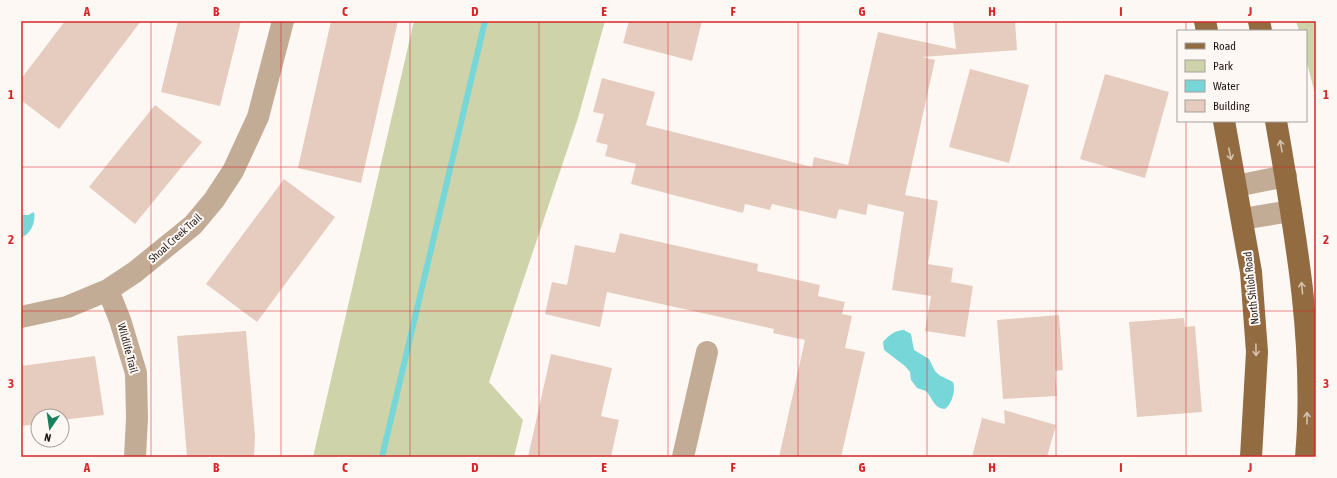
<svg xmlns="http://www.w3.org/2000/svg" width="1337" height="478" font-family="'Asap Condensed',sans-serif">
  <rect width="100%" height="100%" fill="#fef8f5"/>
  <!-- green -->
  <path fill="#cfd3aa" d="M 414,21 L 605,21 L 578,118 L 489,382 L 523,420 L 514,457 L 313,457 Z
    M 1296,21 L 1316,21 L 1316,98 L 1306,59 L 1306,31 L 1299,31 Z"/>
  <!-- water -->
  <path fill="#76d6d8" d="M 34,212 C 36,223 31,233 21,238 L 21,215 L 28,215 Z
    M 904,330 L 911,334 L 914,350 L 929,359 L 935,371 L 939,375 L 953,382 C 956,390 952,404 945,409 C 934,409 932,397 926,391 L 917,388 L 911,380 L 910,372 L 905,366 L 884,350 L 883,342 C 889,335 895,330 904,330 Z"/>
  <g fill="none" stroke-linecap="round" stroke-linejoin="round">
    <!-- stream -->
    <path stroke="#76d6d8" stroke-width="6" d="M 382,457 L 485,21"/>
  </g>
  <!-- building -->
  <path fill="#e6ccbe" d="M 65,21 L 141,21 L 59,129 L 21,100 L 21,79 Z
    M 178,21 L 241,21 L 220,106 L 161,92 Z
    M 331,21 L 398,21 L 361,183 L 298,168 Z
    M 629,21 L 702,21 L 692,61 L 623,43 Z
    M 953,21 L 1015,21 L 1017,50 L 922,57 L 935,60 L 905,195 L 938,201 L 928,264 L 953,268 L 951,282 L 973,286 L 965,337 L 925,331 L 931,296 L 892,290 L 904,212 L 868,204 L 866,215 L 839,209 L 836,219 L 772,204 L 770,210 L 745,204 L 743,213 L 631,184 L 636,164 L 605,156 L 608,145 L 596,142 L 604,114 L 593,112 L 602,78 L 655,92 L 646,125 L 812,167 L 814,157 L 848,165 L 878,32 L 956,49 Z
    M 970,69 L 1029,85 L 1009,163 L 949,147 Z
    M 1105,74 L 1169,92 L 1145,178 L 1080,159 Z
    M 155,105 L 202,142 L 135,224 L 89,187 Z
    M 284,179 L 335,217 L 257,322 L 206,284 Z
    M 620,233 L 758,264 L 757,271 L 820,285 L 818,296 L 845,302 L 842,314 L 852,316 L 845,348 L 865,352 L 841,457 L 779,457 L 805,340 L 773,333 L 774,329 L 607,292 L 600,327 L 545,314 L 552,282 L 567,285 L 575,245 L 615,253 Z
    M 1059,315 L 1063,370 L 1055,371 L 1057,396 L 1003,399 L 997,320 Z
    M 1184,318 L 1185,327 L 1195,326 L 1202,412 L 1137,417 L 1129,322 Z
    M 246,331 L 255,436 L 254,457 L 187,457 L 177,336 Z
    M 551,354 L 612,368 L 601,416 L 619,420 L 611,457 L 528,457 Z
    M 95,356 L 104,415 L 62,420 L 62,416 L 38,416 L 38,424 L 21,426 L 21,366 Z
    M 1004,410 L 1056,425 L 1047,457 L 972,457 L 982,418 L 1005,424 Z"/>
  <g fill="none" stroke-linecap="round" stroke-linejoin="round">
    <!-- minor -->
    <path stroke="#c3ac96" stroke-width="22" d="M 1236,186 L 1286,176
      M 1242,219 L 1291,211
      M 108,290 L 120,320 L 136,373 L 137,418 L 135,457
      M 21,317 L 67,307 L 108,290 L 135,272 L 193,225 L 214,200 L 233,171 L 258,117 L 283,21
      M 683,457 L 707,352"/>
    <!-- major -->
    <path stroke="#936b41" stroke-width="22" d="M 1205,21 L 1207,31
      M 1259,21 L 1261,31
      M 1224,121 L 1251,272 L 1257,352 L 1251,457
      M 1276,121 C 1295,231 1316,345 1306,457"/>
  </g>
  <!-- one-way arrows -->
  <defs><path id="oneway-shaft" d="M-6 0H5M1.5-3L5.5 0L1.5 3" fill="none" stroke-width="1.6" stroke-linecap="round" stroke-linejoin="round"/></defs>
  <g stroke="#d3c0ad">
    <use href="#oneway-shaft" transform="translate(1281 146) rotate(-100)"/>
    <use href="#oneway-shaft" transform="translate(1230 154) rotate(79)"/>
    <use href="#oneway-shaft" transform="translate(1302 288) rotate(-95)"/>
    <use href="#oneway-shaft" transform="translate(1256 350) rotate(89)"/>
    <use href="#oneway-shaft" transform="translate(1307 418) rotate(-90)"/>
  </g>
  <!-- grid -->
  <path fill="none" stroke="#d62828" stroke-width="1" stroke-opacity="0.55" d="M 151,21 L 151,457M 281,21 L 281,457M 410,21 L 410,457M 539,21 L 539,457M 668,21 L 668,457M 798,21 L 798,457M 927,21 L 927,457M 1056,21 L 1056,457M 1186,21 L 1186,31M 1186,121 L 1186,457M 21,167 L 1316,167M 21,311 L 1316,311"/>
  <g text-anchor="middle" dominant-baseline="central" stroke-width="4" stroke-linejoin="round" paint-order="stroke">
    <!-- street labels -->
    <g font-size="11" fill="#231a15" stroke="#fef8f5">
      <text transform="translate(175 238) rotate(-42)">Shoal Creek Trail</text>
      <text transform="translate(1251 288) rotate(-96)">North Shiloh Road</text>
      <text transform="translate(128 348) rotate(75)">Wildlife Trail</text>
    </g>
  </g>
  <!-- border -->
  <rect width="1337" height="478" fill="none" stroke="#fef8f5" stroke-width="44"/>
  <!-- legend -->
  <rect x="1177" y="30" width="130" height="92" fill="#fef8f5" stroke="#a69f9b"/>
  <rect x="1185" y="43" width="20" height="6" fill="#936b41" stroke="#a69f9b"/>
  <text x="1213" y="50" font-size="12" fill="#231a15">Road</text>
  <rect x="1185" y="60" width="20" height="12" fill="#cfd3aa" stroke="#a69f9b"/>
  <text x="1213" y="70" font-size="12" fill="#231a15">Park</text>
  <rect x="1185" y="80" width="20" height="12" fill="#76d6d8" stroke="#a69f9b"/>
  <text x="1213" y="90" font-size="12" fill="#231a15">Water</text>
  <rect x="1185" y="100" width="20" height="12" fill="#e6ccbe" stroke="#a69f9b"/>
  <text x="1213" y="110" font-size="12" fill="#231a15">Building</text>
  <!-- north arrow -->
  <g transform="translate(50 428) rotate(193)"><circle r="19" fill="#fef8f5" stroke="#a69f9b"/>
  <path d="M0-3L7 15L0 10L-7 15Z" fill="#17815d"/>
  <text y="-6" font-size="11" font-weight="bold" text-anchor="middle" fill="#231a15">N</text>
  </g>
  <rect x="22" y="22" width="1293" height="434" fill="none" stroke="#d62828" stroke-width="1.5"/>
  <g font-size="13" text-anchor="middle" font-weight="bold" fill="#d62828">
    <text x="87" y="16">A</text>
    <text x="216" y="16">B</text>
    <text x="345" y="16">C</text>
    <text x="475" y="16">D</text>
    <text x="604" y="16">E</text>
    <text x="733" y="16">F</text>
    <text x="862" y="16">G</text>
    <text x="992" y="16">H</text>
    <text x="1121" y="16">I</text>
    <text x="1250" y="16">J</text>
    <text x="11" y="99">1</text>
    <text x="1326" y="99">1</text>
    <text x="11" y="244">2</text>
    <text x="1326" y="244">2</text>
    <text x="11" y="388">3</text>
    <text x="1326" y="388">3</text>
    <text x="87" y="472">A</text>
    <text x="216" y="472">B</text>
    <text x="345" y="472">C</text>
    <text x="475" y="472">D</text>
    <text x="604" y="472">E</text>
    <text x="733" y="472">F</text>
    <text x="862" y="472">G</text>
    <text x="992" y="472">H</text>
    <text x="1121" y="472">I</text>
    <text x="1250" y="472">J</text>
  </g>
</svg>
